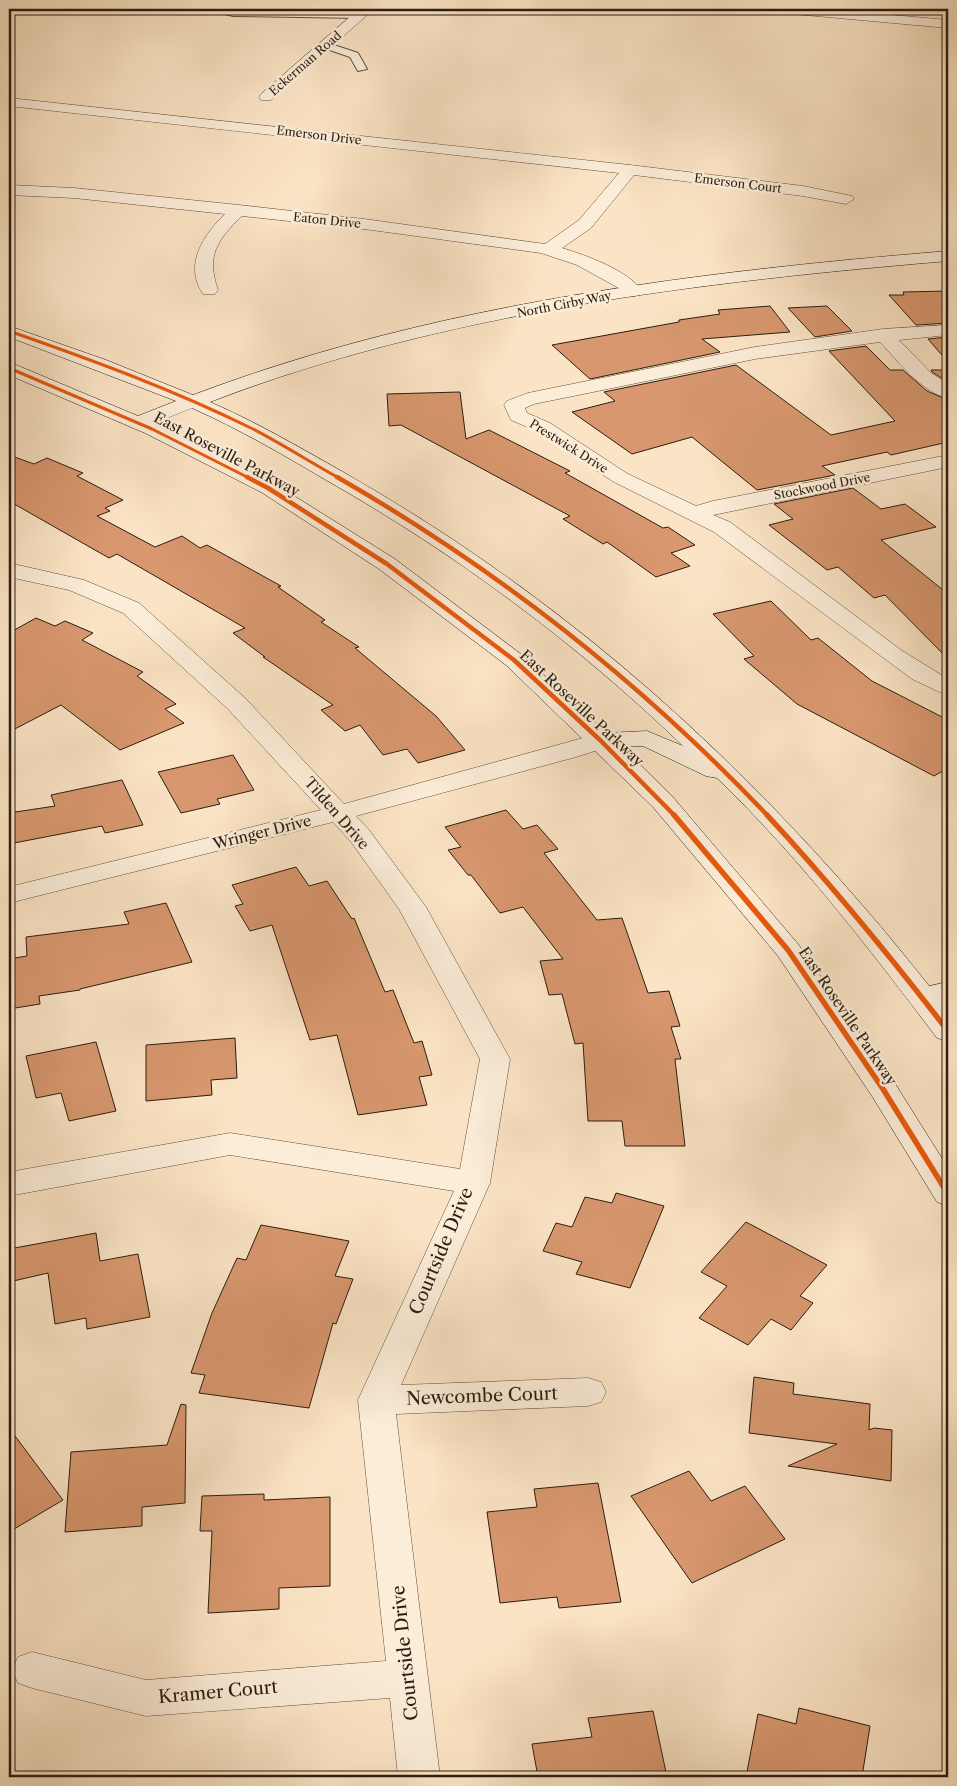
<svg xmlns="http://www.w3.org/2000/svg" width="957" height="1786" font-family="'Libre Caslon Text',serif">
  <rect width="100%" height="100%" fill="#fbe4c5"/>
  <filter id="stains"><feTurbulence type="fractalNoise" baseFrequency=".004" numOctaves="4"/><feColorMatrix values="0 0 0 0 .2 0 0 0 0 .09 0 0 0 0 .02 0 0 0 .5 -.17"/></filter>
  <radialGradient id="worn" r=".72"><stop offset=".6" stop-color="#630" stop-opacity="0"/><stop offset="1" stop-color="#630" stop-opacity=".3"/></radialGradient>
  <!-- building -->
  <path fill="#d8976e" stroke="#2b1d0f" d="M 948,291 L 948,323 L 916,325 L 889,295 L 904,295 L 903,292 Z
    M 770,306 L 790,332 L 702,339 L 720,352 L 590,379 L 552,345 L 679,322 L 679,320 L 720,314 L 718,310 Z
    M 827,306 L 852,331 L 815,337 L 788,308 Z
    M 948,337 L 948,362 L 928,339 Z
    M 866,346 L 890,370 L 903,370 L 927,391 L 948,400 L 948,442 L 891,455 L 887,452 L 822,466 L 835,475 L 757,490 L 692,437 L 632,454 L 572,412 L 615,401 L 604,392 L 736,365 L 831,435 L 895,421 L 829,351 Z
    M 931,370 L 948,370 L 948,382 L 932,372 Z
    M 460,392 L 466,439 L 489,430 L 570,471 L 565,473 L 663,528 L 668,527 L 695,545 L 671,553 L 690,566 L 656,577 L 607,542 L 603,544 L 563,519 L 570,516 L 401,425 L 389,426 L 387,394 Z
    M 9,455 L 34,464 L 47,458 L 83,473 L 77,476 L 123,500 L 105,508 L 110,511 L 97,516 L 155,547 L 182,536 L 200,548 L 207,545 L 281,586 L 278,587 L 325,620 L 321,622 L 359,647 L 355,648 L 436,716 L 465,750 L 418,763 L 407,749 L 383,755 L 360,725 L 345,731 L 321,710 L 333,705 L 263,657 L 265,657 L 233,633 L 245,628 L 117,554 L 109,558 L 9,501 Z
    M 853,488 L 881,509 L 905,504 L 936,527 L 881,540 L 948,594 L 948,659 L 885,595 L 874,598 L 838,567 L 827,570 L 769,525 L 793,519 L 774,504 Z
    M 771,601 L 811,640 L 818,638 L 872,681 L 948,720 L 948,768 L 934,776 L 797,704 L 744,659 L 754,656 L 713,614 Z
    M 36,618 L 55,626 L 65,621 L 93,633 L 82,640 L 143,672 L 137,676 L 176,704 L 165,709 L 184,723 L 120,750 L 61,705 L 9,732 L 9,633 Z
    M 233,755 L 254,790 L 217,799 L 220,804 L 181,813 L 158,772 Z
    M 122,780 L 143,825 L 105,833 L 102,826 L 9,844 L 9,813 L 55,806 L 51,795 Z
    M 506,810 L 523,829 L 537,825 L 558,849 L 544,853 L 597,920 L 622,918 L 648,993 L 669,991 L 680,1026 L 671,1027 L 681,1059 L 675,1059 L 685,1146 L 625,1146 L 622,1121 L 588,1121 L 583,1043 L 575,1044 L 562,994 L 549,995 L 540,961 L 563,959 L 523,907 L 500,913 L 471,875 L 468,875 L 448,850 L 461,847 L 445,827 Z
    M 296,867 L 309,886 L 327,881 L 352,919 L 354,918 L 385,992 L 393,990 L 414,1043 L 422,1041 L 432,1075 L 419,1077 L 427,1105 L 358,1115 L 337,1035 L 310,1040 L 272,925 L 250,931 L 235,906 L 243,904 L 232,885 Z
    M 166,903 L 192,962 L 80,989 L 80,990 L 39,996 L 40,1004 L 9,1009 L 9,959 L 27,956 L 26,937 L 129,924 L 124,912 Z
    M 235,1038 L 237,1078 L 211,1080 L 212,1095 L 146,1101 L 146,1045 Z
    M 96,1042 L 116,1111 L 69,1121 L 61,1093 L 36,1098 L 26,1056 Z
    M 616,1193 L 664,1206 L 630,1288 L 576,1274 L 582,1262 L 543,1251 L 556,1223 L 572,1227 L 585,1197 L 612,1203 Z
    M 746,1222 L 827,1265 L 800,1296 L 813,1303 L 791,1330 L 771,1319 L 748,1345 L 699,1318 L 727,1286 L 701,1272 Z
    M 261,1225 L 349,1241 L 335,1276 L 353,1279 L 336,1324 L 333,1323 L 309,1408 L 199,1393 L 205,1375 L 191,1373 L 212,1313 L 237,1258 L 246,1260 Z
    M 96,1233 L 100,1261 L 138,1254 L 150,1317 L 87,1329 L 86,1318 L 55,1324 L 48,1273 L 9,1282 L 9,1249 Z
    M 754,1377 L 794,1383 L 793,1394 L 870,1404 L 869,1430 L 874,1428 L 892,1430 L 891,1481 L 788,1466 L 837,1444 L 749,1433 Z
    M 181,1404 L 186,1405 L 185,1503 L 142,1507 L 142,1526 L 65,1532 L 71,1452 L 167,1445 Z
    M 9,1428 L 63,1500 L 9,1532 Z
    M 689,1471 L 711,1501 L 745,1486 L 785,1539 L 692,1583 L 631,1496 Z
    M 598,1483 L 621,1602 L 559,1608 L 557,1597 L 500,1603 L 487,1512 L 537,1507 L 534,1489 Z
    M 264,1494 L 264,1500 L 330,1497 L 330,1586 L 279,1588 L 279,1609 L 208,1613 L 212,1531 L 200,1531 L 202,1496 Z
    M 799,1708 L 870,1726 L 862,1777 L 746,1777 L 758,1714 L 796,1724 Z
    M 653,1711 L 667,1777 L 538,1777 L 532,1744 L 592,1737 L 588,1718 Z"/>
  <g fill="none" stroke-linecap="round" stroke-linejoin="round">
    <!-- lane casing -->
    <g stroke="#5f4f3c" stroke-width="2">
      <path id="lane" d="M 206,9 L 360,12 L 365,15 L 360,18 L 233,16 Z
        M 853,9 L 863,9 L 858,18 L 850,16 Z
        M 325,42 L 358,53 L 367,69 L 358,71 L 350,57 L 321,47 L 321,43 Z"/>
    </g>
    <!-- street casing -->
    <g stroke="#5f4f3c" stroke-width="1">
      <path id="street" d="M 359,9 L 374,9 L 271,100 L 261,100 L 259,97 L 261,94 Z
        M 776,9 L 824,9 L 948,20 L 948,28 L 783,13 Z
        M 9,98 L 630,165 L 803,186 L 852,196 L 854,199 L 846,204 L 803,196 L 634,175 L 591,228 L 562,248 C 585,255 628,270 642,291 L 639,295 L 633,296 L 577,265 L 541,253 L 364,229 L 242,216 C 217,240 206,255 218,290 L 215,294 L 203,294 C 183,265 204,234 225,214 L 74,198 L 9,195 L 9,185 L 74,188 L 239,205 L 364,219 L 545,244 L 579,220 L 619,173 L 9,106 Z
        M 948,325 L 948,335 L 899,340 L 931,373 L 948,384 L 948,398 C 920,391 899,362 880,342 L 755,359 L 534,404 L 525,408 L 527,413 L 550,423 L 628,474 L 696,506 L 713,501 L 948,455 L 948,467 L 713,515 L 730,522 L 901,650 L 948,679 L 948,696 L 912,679 L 714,532 L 614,482 L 536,431 L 511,420 L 504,405 L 507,401 L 528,393 L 755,347 L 883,329 Z
        M 9,563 L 84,580 L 139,603 L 246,699 L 344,804 L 601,733 L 610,736 L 614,741 L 610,746 L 576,757 L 356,816 L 369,830 L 426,907 L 510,1059 L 490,1183 L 401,1385 L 588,1378 L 601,1382 L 606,1392 L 601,1402 L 588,1406 L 396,1414 L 440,1777 L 398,1777 L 390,1698 L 146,1716 L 32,1688 L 18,1683 L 12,1670 L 18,1657 L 32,1652 L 146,1680 L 386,1661 L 358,1400 L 454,1191 L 230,1155 L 9,1196 L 9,1172 L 230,1133 L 460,1169 L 480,1059 L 399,909 L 351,842 L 333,822 L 9,903 L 9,887 L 321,810 L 228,709 L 123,613 L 69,590 L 9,577 Z
        M 948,982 L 948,1000 L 923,1007 L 913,1004 L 908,997 L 913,990 Z"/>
    </g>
    <!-- secondary casing -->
    <g stroke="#2b1d0f" stroke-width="1">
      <path id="secondary" d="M 948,251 L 948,261 C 701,282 443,312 210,402 C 256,422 299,447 343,472 C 545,587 711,730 863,906 C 886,932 908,960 930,987 C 935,994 945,1003 948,1011 C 951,1019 948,1032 948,1041 L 937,1038 C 869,948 799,857 717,778 L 706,776 L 643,746 L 622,747 L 671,795 L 798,944 L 894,1082 L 948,1168 L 948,1206 L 937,1202 L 872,1096 L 778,956 L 653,807 L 506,665 L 379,569 L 261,492 L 145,433 L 9,375 L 9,362 L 138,416 L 176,401 L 9,337 L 9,326 L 106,360 L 193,395 C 433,304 694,272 948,251 ZM 192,408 C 239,429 282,454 326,480 C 456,554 575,642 683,746 L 647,731 L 607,733 L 522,655 L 395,559 L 275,484 L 155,423 Z"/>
    </g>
    <!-- lane -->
    <use href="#lane" fill="#fcedd9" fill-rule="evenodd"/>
    <!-- street -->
    <use href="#street" fill="#fcedd9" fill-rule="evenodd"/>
    <!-- secondary -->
    <use href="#secondary" fill="#fcedd9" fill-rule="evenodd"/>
    <!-- cycleway-far2 casing -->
    <g stroke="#fcedd9" stroke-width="5">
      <path id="cycleway-far2" d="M 9,331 C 92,360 174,390 253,429 C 282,444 310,462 339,478
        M 9,368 L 152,429 L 249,478"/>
    </g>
    <!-- cycleway-far1 casing -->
    <g stroke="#fcedd9" stroke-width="7">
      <path id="cycleway-far1" d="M 247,477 L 268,488 L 387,564 L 514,660 L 601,741 L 675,816
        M 337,477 C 497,569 641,682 768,816"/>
    </g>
    <!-- cycleway casing -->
    <g stroke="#fcedd9" stroke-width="9">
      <path id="cycleway" d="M 674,815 L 788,950 L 883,1089 L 948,1194
        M 767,815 C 831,884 890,956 948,1031"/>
    </g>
    <!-- cycleway-far2 -->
    <use href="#cycleway-far2" stroke="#e8590c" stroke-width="3"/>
    <!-- cycleway-far1 -->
    <use href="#cycleway-far1" stroke="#e8590c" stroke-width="4.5"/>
    <!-- cycleway -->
    <use href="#cycleway" stroke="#e8590c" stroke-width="5.5"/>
  </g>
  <g text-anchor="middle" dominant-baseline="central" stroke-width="5" stroke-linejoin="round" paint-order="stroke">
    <!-- far-street labels -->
    <g font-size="12" fill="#2b1d0f" stroke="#fcedd9">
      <text transform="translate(305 63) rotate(-41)">Eckerman Road</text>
      <text transform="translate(319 135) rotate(7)">Emerson Drive</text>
      <text transform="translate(738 183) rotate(7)">Emerson Court</text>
      <text transform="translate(327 220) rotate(6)">Eaton Drive</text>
      <text transform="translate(564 304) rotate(-11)">North Cirby Way</text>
      <text transform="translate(569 446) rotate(32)">Prestwick Drive</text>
      <text transform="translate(822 486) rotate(-11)">Stockwood Drive</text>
    </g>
    <!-- street labels -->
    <g font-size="15" fill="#2b1d0f" stroke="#fcedd9">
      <text transform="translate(227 454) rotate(28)">East Roseville Parkway</text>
      <text transform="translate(582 708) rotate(43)">East Roseville Parkway</text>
      <text transform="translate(337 813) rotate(49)">Tilden Drive</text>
      <text transform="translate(262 832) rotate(-14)">Wringer Drive</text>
      <text transform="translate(848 1016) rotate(56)">East Roseville Parkway</text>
    </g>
    <!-- near-street labels -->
    <g font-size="18" fill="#2b1d0f" stroke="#fcedd9">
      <text transform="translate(441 1251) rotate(-67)">Courtside Drive</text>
      <text transform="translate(482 1396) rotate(-2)">Newcombe Court</text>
      <text transform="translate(405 1653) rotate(-96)">Courtside Drive</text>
      <text transform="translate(218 1692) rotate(-5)">Kramer Court</text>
    </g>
  </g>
  <!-- margin -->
  <rect width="957" height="1786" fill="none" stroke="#fbe4c5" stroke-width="30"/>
  <rect x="10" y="10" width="937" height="1766" fill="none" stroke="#2b1d0f" stroke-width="2.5"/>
  <rect x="15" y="15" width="927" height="1756" fill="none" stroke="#2b1d0f"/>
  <rect width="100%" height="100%" filter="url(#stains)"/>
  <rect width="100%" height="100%" fill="url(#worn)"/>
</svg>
